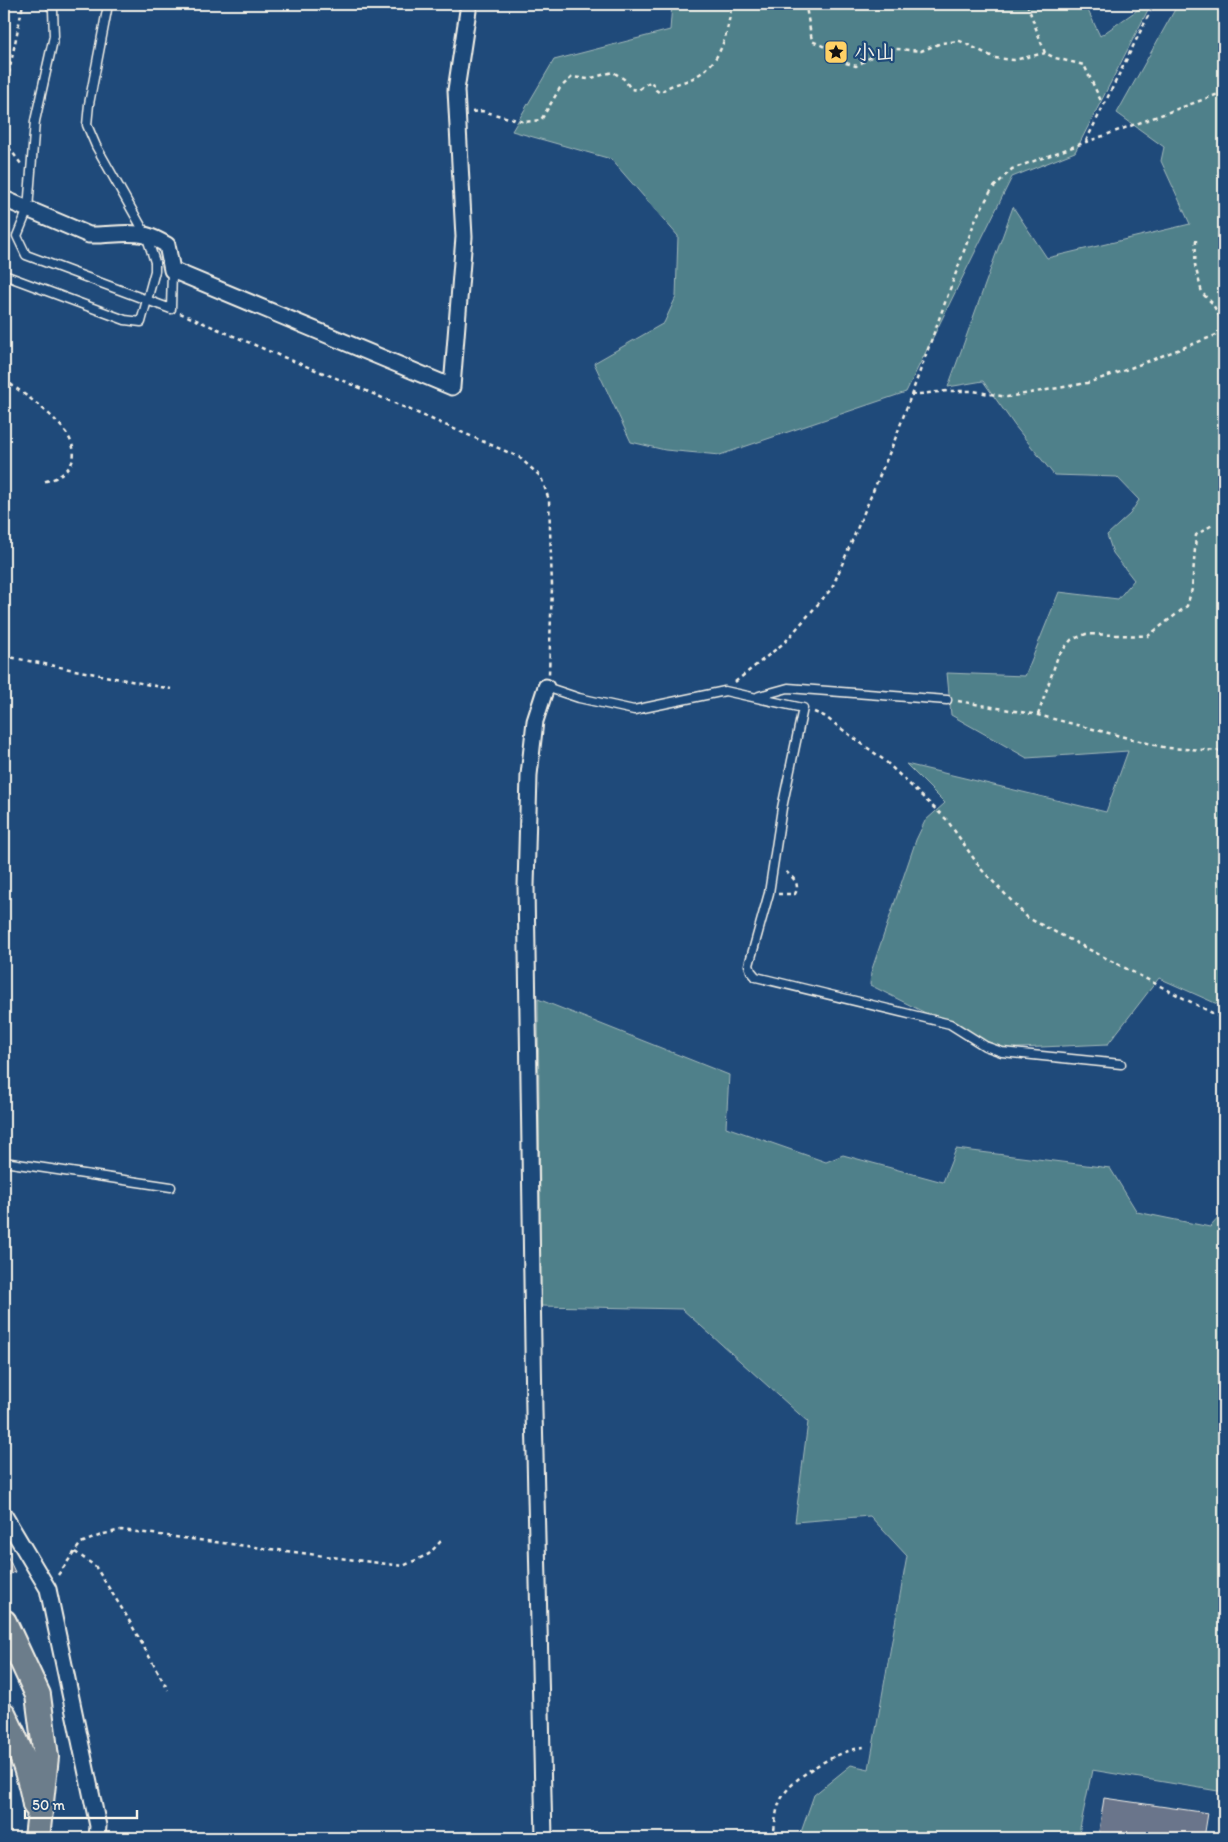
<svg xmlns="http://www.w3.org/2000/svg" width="1228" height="1842" font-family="Itim,'LXGW WenKai TC',sans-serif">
  <rect width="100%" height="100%" fill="#1f4a7a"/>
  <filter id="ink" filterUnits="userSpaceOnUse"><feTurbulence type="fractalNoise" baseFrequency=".02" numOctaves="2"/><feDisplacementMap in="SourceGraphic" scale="10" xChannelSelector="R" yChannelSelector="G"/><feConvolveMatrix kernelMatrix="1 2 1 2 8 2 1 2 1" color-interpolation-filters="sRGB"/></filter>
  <g filter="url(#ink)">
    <!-- green -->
    <path fill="#50808a" stroke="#a2b8b9" d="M 672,4 L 1085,4 L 1100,36 L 1146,4 L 1151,4 L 1075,152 L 1012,177 L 906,392 L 720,455 L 665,450 L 631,442 L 594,363 L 664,323 L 676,297 L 678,236 L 611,159 L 512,131 L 554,60 L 670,30 Z
      M 1178,4 L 1224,4 L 1224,1007 L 1159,978 L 1108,1044 L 997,1049 L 870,985 L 871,972 L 916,840 L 925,821 L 945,803 L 906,764 L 1106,812 L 1128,751 L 1027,758 L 951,715 L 947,673 L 1025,676 L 1059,592 L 1118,599 L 1134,580 L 1113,553 L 1107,535 L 1130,514 L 1139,500 L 1117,477 L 1054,475 L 1015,426 L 983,381 L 948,387 L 1013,207 L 1047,258 L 1190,224 L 1161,161 L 1164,147 L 1117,113 Z
      M 538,999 L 729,1075 L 726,1127 L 826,1162 L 843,1155 L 943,1182 L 956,1149 L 1110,1168 L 1137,1212 L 1210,1227 L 1224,1212 L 1224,1792 L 1092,1770 L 1078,1838 L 799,1838 L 814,1795 L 851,1765 L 869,1769 L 907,1556 L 870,1516 L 795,1522 L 808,1422 L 682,1309 L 541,1306 Z"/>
    <!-- building -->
    <path fill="#6b748b" stroke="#f4f1e8" d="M 4,1549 L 15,1572 L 4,1577 Z
      M 1104,1798 L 1208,1813 L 1204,1838 L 1098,1838 Z"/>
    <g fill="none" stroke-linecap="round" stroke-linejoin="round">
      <!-- service casing -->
      <g stroke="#f4f1e8" stroke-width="11">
        <path id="service" d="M 49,4 L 53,10 L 54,36 L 35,121 L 28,209 L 17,236 L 26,255 L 171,309 L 172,270
          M 4,275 L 125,320 L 141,322 L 155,271 L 155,262 L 146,235 L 96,146 L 87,125 L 89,104 L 107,10 L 106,4
          M 546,687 L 579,698 L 634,710 L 725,691 L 803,708 L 782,808 L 769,893 L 749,965 L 751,971 L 756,977 L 950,1024 L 985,1046 L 1002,1052 L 1121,1064
          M 759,696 L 788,688 L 947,700
          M 4,1162 L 171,1187"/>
      </g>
      <!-- minor casing -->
      <g stroke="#f4f1e8" stroke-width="19">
        <path id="minor" d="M 4,199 L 89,235 C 107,236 127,231 145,235 C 153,237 160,241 167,245 L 172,270 L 452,387 L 464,237 L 456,90 L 469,4
          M 4,1515 L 48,1589 L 98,1826 L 97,1838
          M 544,1838 L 534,1411 L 526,886 L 529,775 L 535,721 L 546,687"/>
      </g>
      <!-- primary casing -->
      <g stroke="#f4f1e8" stroke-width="28">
        <path id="primary" d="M 4,1622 L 38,1695 L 46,1757 L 37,1838
          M 4,1715 C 18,1743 30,1773 35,1805"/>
      </g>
      <!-- path -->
      <path stroke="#f4f1e8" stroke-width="2.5" stroke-dasharray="4 4" stroke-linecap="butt" d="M 803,4 L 806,7 L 812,41 L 836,52 L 846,63 L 856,66 L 886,48 L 921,51 L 941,43 L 960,41 L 995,58 L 1014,60 L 1045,53
        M 1027,4 L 1045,53 L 1055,58 L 1084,65 L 1101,101
        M 4,97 L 23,4
        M 472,112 L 482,111 L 525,122 L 541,120 L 560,88 L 572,77 L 588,79 L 613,72 L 624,79 L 631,89 L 638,90 L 651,81 L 656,90 L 660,93 C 672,82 685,84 698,75 C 724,59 727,31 732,4
        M 4,141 L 21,164
        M 1086,141 L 1154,4
        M 1196,240 L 1195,265 L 1202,293 L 1212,303 L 1224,324
        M 180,313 L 278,355 L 341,380 L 519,457 L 541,477 L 549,500 L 552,586 L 549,674
        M 4,379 C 26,397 104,443 61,475 C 56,479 49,480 43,482
        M 911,395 L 947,391 L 973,391 L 1007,397 L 1087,383 L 1120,372 L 1224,332
        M 4,656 L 171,689
        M 735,682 L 785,642 L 832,588 L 894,442 L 976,218 L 992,189 L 1012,169 L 1224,92
        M 958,701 L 1038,715 L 1167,748 L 1224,751
        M 814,712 L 824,716 L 884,760 L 947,820 L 981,869 L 1028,918 L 1224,1019
        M 1038,715 L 1058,656 L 1071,640 L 1086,634 L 1148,636 L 1187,606 L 1192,589 L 1196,535 L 1214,524
        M 778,894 L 795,894 C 801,883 792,877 784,870
        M 75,1552 L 95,1566 L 126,1615 L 168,1690
        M 58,1575 L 81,1543 L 104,1534 L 121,1530 L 403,1566 L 429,1554 L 441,1541
        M 773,1838 C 775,1827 775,1814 779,1804 C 788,1777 838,1751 864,1747"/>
      <!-- service -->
      <use href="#service" stroke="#1f4a7a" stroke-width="8"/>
      <!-- minor -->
      <use href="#minor" stroke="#1f4a7a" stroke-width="15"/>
      <!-- primary -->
      <use href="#primary" stroke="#6c7d8b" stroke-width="24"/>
    </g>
  </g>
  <!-- icons -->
  <defs>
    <g id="sight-square" transform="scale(1.25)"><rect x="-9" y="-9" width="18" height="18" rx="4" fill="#ffd166" stroke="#1f4a7a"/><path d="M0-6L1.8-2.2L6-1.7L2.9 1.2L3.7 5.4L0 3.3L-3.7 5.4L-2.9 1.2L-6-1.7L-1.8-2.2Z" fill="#111"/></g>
  </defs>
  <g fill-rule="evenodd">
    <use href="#sight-square" x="836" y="52"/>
  </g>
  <g text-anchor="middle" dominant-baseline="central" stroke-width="4.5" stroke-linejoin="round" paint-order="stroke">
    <!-- poi labels -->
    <g font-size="21" fill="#f4f1e8" stroke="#1f4a7a" text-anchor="start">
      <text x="854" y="52">小山</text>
    </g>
  </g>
  <!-- margin -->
  <rect width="1228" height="1842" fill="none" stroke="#1f4a7a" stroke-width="20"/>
  <rect x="10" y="10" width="1208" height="1822" fill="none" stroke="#f4f1e8" stroke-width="2" filter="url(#ink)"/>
  <!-- scale -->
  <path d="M25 1810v8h112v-8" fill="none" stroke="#f4f1e8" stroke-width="2.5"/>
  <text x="32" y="1810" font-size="15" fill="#f4f1e8" stroke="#1f4a7a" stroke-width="4" paint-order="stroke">50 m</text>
</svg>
